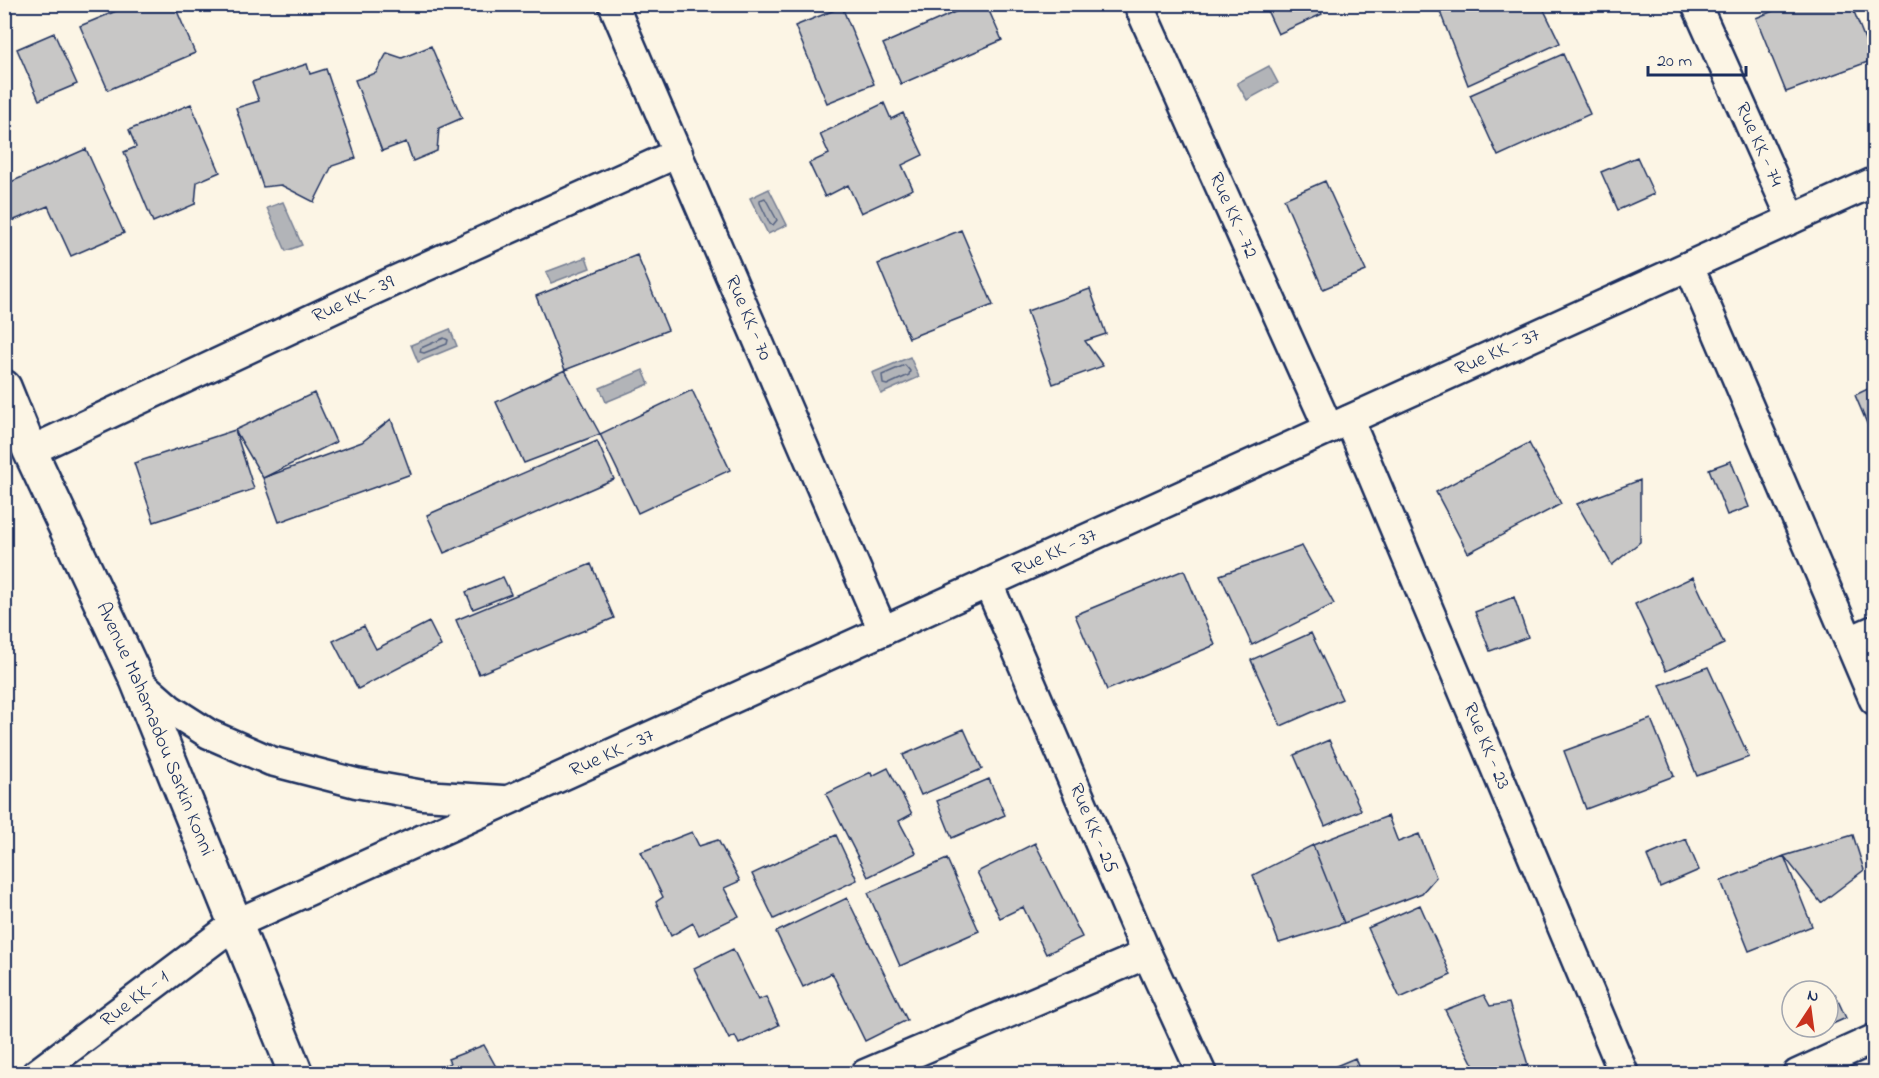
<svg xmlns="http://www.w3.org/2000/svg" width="1879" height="1078" font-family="'Indie Flower',sans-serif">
  <rect width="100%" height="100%" fill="#fcf5e5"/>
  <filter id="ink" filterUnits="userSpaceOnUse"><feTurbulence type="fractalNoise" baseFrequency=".0167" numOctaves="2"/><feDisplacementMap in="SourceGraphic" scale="12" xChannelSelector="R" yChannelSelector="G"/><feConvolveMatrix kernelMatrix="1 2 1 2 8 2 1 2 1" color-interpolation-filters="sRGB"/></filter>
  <g filter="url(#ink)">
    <!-- water -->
    <path fill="#b2b4b8" stroke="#767f94" stroke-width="1.5" d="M 1269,66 L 1278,83 L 1247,100 L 1237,83 Z
      M 769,189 L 787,225 L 768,234 L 750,198 Z
      M 283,202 L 302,245 L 286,251 L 267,208 Z
      M 586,257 L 590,268 L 551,283 L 546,272 Z
      M 450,329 L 457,346 L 418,362 L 411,345 Z
      M 910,357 L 919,377 L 881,394 L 872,373 Z
      M 643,370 L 649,384 L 606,402 L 600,388 Z"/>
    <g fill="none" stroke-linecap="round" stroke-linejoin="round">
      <!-- shore -->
      <path stroke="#576482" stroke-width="1.5" d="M 765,198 L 777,220 L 773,225 L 770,224 L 760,203 L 760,200 Z
        M 444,338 L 448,340 L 447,344 L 424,353 L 420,352 L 421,348 Z
        M 905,365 L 910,371 L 909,375 L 887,385 L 883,384 L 882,375 Z"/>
    </g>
    <!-- building -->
    <path fill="#c8c7c6" stroke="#1b2f5e" stroke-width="1.5" d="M 133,4 L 174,4 L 195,53 L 108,90 L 80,26 Z
      M 973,4 L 986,4 L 1002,40 L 901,84 L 883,44 Z
      M 1274,4 L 1318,4 L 1322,14 L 1278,34 L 1266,8 Z
      M 1437,4 L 1541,4 L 1560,43 L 1468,85 Z
      M 1790,4 L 1851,4 L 1873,60 L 1786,92 L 1756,18 Z
      M 842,7 L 874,84 L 827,103 L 795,26 Z
      M 54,33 L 77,84 L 39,100 L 17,49 Z
      M 431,46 L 462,118 L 439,128 L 437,151 L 413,161 L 406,142 L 382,151 L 355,80 L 376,73 L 387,53 L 402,58 Z
      M 1563,54 L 1590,114 L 1498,156 L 1470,95 Z
      M 307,64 L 310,74 L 326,69 L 356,158 L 332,166 L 314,202 L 281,185 L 263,187 L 236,108 L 259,101 L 252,82 Z
      M 884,103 L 891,119 L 903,113 L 923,155 L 902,165 L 913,189 L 861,213 L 848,185 L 825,197 L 809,163 L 829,154 L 820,134 Z
      M 191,104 L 220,172 L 197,182 L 195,204 L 153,222 L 124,152 L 136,147 L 129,130 Z
      M 86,149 L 124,233 L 71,256 L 48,206 L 12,221 L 4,205 L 4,185 Z
      M 1637,157 L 1654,194 L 1618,210 L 1601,172 Z
      M 1325,181 L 1366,271 L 1323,289 L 1284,199 Z
      M 961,230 L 993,305 L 909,338 L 878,264 Z
      M 637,255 L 668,330 L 565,370 L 536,296 Z
      M 1090,289 L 1106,334 L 1085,341 L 1103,366 L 1053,384 L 1027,311 Z
      M 565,370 L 600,434 L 524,463 L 496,402 Z
      M 1874,386 L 1874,440 L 1855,395 Z
      M 692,390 L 730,470 L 638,513 L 600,434 Z
      M 314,393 L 336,442 L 263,478 L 235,430 Z
      M 391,419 L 411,474 L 279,522 L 263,478 L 362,442 Z
      M 235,430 L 254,489 L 154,522 L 134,463 Z
      M 597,441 L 614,479 L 444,553 L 427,515 Z
      M 1529,443 L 1561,504 L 1468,553 L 1436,492 Z
      M 1731,461 L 1749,507 L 1727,515 L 1709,469 Z
      M 1640,480 L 1640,542 L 1612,565 L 1577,504 Z
      M 1302,546 L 1334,604 L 1252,645 L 1220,575 Z
      M 591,564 L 614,618 L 479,674 L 456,620 Z
      M 1184,570 L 1215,645 L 1107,690 L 1075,615 Z
      M 503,577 L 511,594 L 473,609 L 466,592 Z
      M 1693,577 L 1724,644 L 1666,671 L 1635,604 Z
      M 1514,597 L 1528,637 L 1490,651 L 1475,612 Z
      M 429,622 L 441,646 L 358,689 L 333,641 L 364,626 L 376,649 Z
      M 1311,633 L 1342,699 L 1281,726 L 1251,660 Z
      M 1708,667 L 1749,757 L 1697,776 L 1660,685 Z
      M 1651,719 L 1674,776 L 1586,809 L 1564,751 Z
      M 964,729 L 982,769 L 921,795 L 903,755 Z
      M 1329,740 L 1361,810 L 1325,826 L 1294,755 Z
      M 888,768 L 912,814 L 899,821 L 916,853 L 868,877 L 826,794 L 871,772 L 872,776 Z
      M 989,779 L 1005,815 L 952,838 L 937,801 Z
      M 1388,816 L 1398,842 L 1419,834 L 1436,877 L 1422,893 L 1344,923 L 1313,845 Z
      M 692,832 L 699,846 L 718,840 L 740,881 L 724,888 L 739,916 L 699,935 L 693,923 L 671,936 L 656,902 L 663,897 L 641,852 Z
      M 836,835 L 857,880 L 774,919 L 752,874 Z
      M 1853,835 L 1864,870 L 1821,903 L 1784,856 Z
      M 1686,839 L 1699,870 L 1660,887 L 1647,856 Z
      M 1035,843 L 1082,937 L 1046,954 L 1023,907 L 1000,918 L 977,872 Z
      M 1313,845 L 1344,923 L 1279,943 L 1253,875 Z
      M 1784,856 L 1812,926 L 1749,951 L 1721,881 Z
      M 947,859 L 979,931 L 900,966 L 868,893 Z
      M 847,898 L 907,1020 L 865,1041 L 832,973 L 803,987 L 776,932 Z
      M 1420,905 L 1451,975 L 1400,998 L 1368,928 Z
      M 733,949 L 758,1000 L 766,997 L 779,1025 L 739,1044 L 735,1036 L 729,1039 L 694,968 Z
      M 1835,994 L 1846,1018 L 1828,1026 L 1828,997 Z
      M 1484,995 L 1490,1006 L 1509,1003 L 1528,1065 L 1509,1074 L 1478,1074 L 1445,1010 Z
      M 1796,1027 L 1825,1027 L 1801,1037 Z
      M 484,1045 L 500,1074 L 432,1074 L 431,1072 L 450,1063 L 448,1059 Z
      M 1355,1058 L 1361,1074 L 1317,1074 Z"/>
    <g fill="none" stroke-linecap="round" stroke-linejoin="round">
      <!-- street casing -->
      <g stroke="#1b2f5e" stroke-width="33">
        <g id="street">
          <path id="s1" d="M 613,4 L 883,631"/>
          <path id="s2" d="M 1138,4 L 1329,429"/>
          <path id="s3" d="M 1696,4 L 1792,219"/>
          <path d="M 1689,266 L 1874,700"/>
          <path id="s4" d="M 1349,420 L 1624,1074"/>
          <path id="s5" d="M 30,451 L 367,293 L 678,153"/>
          <path id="s6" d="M 988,583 L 1147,954 L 1202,1074"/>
          <path d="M 1849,641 L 1874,630"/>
          <path d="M 137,680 L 170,709 L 209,734 L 271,761 L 356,783 L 423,795 L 503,800"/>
          <path id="s7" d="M 36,1074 L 235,924 L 1874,182"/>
          <path d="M 865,1074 L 1147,954"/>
          <path d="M 1797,1074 L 1874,1039"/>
        </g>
      </g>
      <!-- secondary casing -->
      <g stroke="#1b2f5e" stroke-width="38">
        <g id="secondary">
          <path id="s8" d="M 4,387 L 30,451 L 137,680 L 296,1074"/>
        </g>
      </g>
      <!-- street -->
      <use href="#street" stroke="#fcf5e5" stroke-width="28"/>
      <!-- secondary -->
      <use href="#secondary" stroke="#fcf5e5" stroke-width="33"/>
    </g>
  </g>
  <g text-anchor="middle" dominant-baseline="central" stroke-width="6" stroke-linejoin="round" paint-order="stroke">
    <!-- street labels -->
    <g font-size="20" fill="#1b2f5e" stroke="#fcf5e5">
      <text stroke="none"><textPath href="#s3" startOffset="154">Rue KK - 74</textPath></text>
      <text stroke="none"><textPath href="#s2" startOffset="232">Rue KK - 72</textPath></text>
      <text stroke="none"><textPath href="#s5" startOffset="357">Rue KK - 39</textPath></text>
      <text stroke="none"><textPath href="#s1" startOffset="342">Rue KK - 70</textPath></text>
      <text stroke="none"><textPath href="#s7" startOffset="1635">Rue KK - 37</textPath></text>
      <text stroke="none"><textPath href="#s7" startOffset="1149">Rue KK - 37</textPath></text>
      <text stroke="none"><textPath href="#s8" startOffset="374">Avenue Mahamadou Sarkin Konni</textPath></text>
      <text stroke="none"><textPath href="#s4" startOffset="354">Rue KK - 23</textPath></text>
      <text stroke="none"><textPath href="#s7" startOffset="663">Rue KK - 37</textPath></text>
      <text stroke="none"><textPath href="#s6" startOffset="267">Rue KK - 25</textPath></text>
      <text stroke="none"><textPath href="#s7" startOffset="124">Rue KK - 1</textPath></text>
    </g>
  </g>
  <!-- margin -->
  <rect width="1879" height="1078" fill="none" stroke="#fcf5e5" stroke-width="24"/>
  <rect x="12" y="12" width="1855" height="1054" fill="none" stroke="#1b2f5e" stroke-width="2" filter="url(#ink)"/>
  <!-- north arrow -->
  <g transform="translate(1810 1009) rotate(13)"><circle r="28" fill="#fcf5e5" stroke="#a2a6af" stroke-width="1.5"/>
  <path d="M0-4.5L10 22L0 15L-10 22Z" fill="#c8321e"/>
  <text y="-9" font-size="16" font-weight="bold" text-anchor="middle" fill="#1b2f5e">N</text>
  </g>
  <!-- scale -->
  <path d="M1648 66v9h98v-9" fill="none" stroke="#1b2f5e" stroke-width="3"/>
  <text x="1657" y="66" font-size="18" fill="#1b2f5e" stroke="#fcf5e5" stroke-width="4.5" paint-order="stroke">20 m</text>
</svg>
